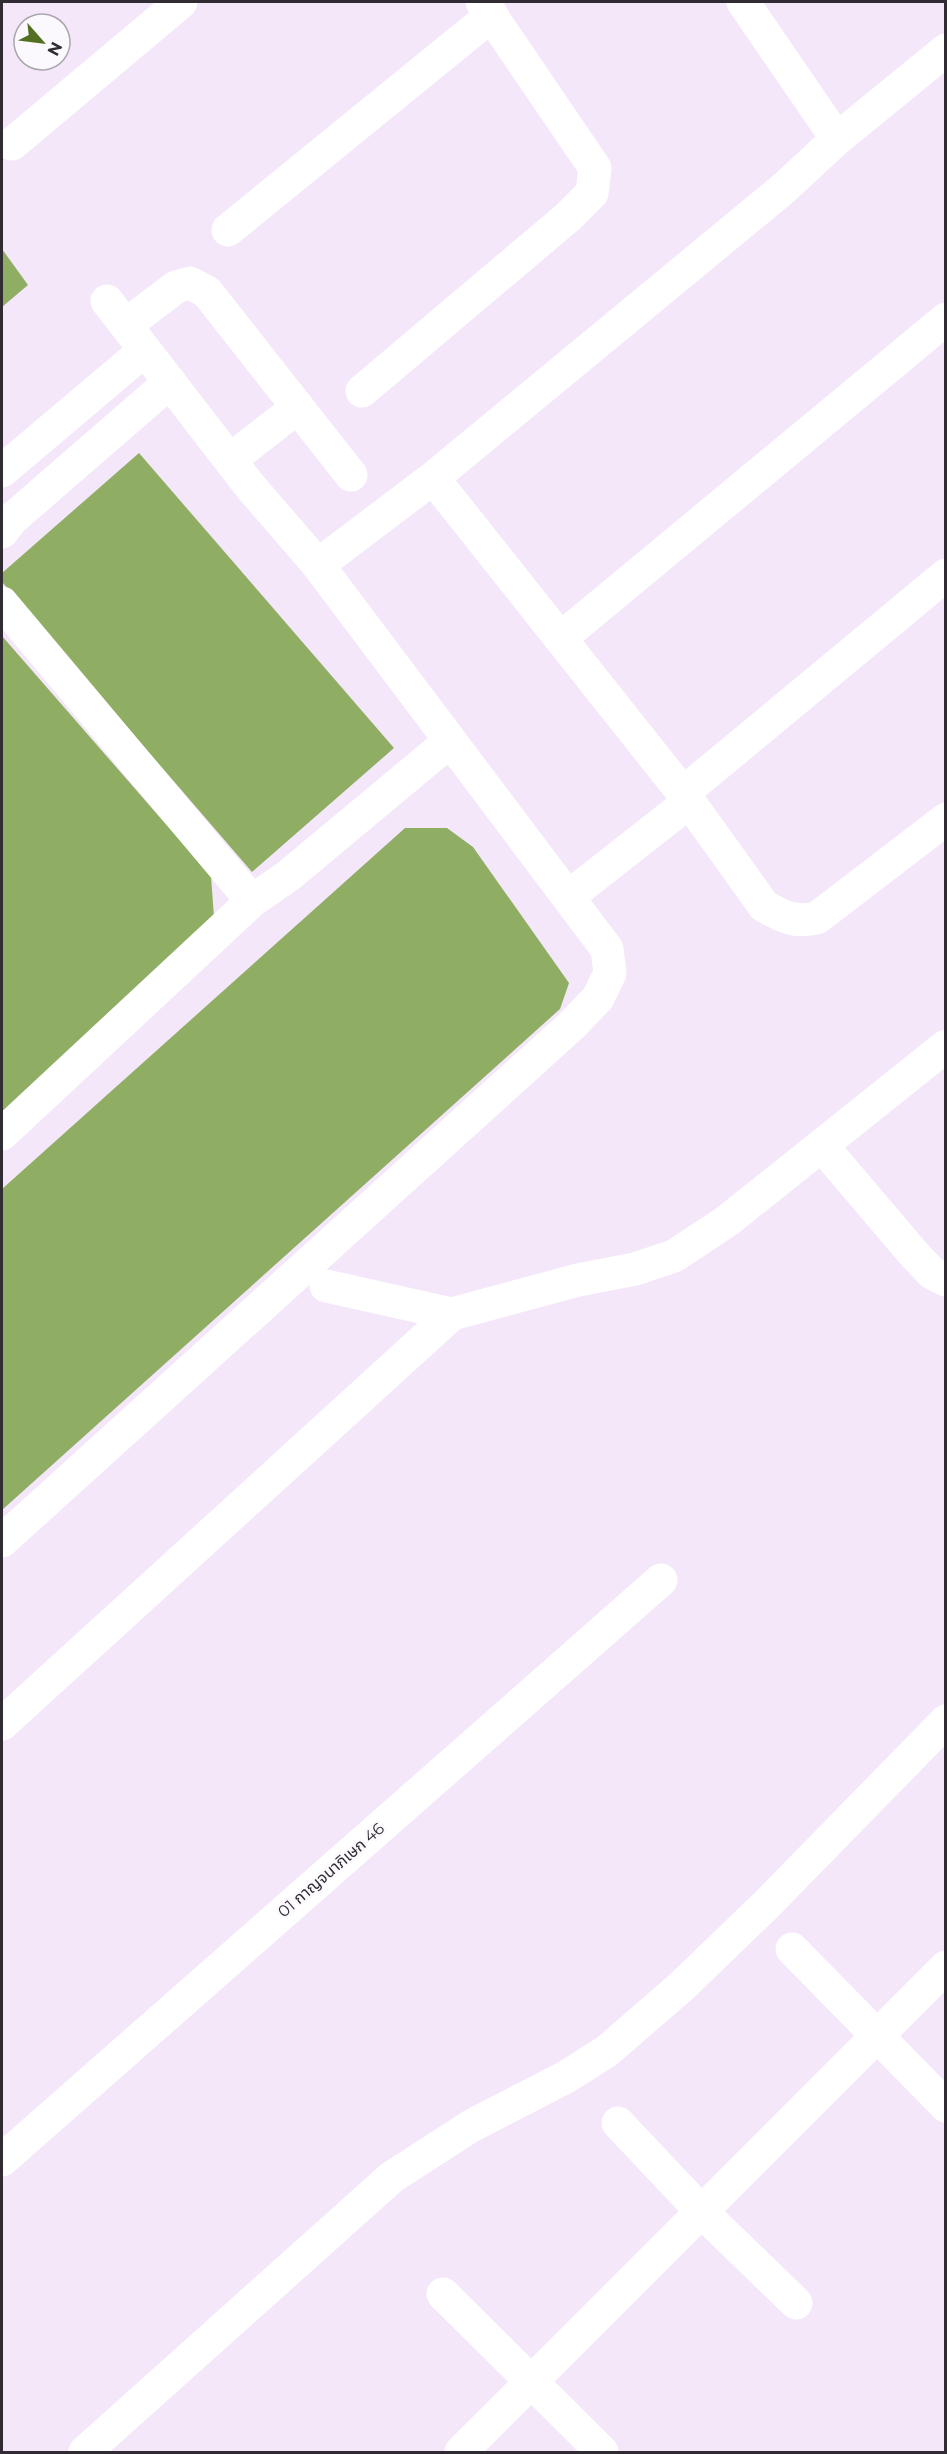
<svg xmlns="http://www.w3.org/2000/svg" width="947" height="2454" font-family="Montserrat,'Noto Sans Thai',sans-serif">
  <rect width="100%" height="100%" fill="#f4e7fa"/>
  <!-- water -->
  <path fill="#8fae63" d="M 2,249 L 28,285 L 2,307 Z
    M 139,453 L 394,748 L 252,872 L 2,582 L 2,573 Z
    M 2,636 L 211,876 L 214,917 L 2,1113 Z
    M 405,828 L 447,828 L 473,847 L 569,983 L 560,1009 L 2,1510 L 2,1189 Z"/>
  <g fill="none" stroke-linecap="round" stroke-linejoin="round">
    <!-- minor -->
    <path stroke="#fff" stroke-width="33" d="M 743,2 L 837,139
      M 12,144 L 181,2
      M 228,230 L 492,15
      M 107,301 L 249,485 L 318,565
      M 126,325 L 176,287 L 190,283 L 207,292 L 351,475
      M 362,391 L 568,217 L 592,193 L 595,168 L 482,2
      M 230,460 L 298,407
      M 2,471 L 145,350
      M 433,478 L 683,793 L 764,906 C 783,917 795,923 817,918 L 946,819
      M 2,532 L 11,520 L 170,382
      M 2,603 L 252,901
      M 561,638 L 946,319
      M 683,793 L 946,575
      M 568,897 L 689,802
      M 2,1134 L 252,901 L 288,876 L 450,741
      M 823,1147 L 913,1253 L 932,1273 L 946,1280
      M 326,1286 L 452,1314
      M 2,1541 L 572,1025 L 598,998 L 610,973 L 607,949 L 318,565 L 433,478 L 783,189 L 837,139 L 946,50
      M 2,1724 L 452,1314 L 578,1280 L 635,1269 L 674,1256 L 727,1221 L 946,1046
      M 792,1949 L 946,2106
      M 618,2123 L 702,2212 L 796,2303
      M 2,2160 L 661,1580
      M 443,2294 L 602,2452
      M 85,2452 L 392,2177 L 471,2126 L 566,2077 L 607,2051 L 682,1986 L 766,1905 L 946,1721
      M 461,2452 L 946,1967"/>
  </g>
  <g text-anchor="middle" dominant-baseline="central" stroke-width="5" stroke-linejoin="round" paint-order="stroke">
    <!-- street labels -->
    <g font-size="16" fill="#312c33" stroke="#fbf9fd">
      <text transform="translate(331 1870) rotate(-41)">01 กาญจนาภิเษก 46</text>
    </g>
  </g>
  <!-- border -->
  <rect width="947" height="2454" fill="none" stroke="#312c33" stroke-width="6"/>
  <!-- north arrow -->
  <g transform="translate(42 42) rotate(118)"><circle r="28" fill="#fbf9fd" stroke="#aaa7ac" stroke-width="1.5"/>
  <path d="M0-4.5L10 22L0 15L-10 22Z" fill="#536f23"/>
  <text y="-9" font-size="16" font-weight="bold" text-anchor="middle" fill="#312c33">N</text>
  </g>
</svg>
